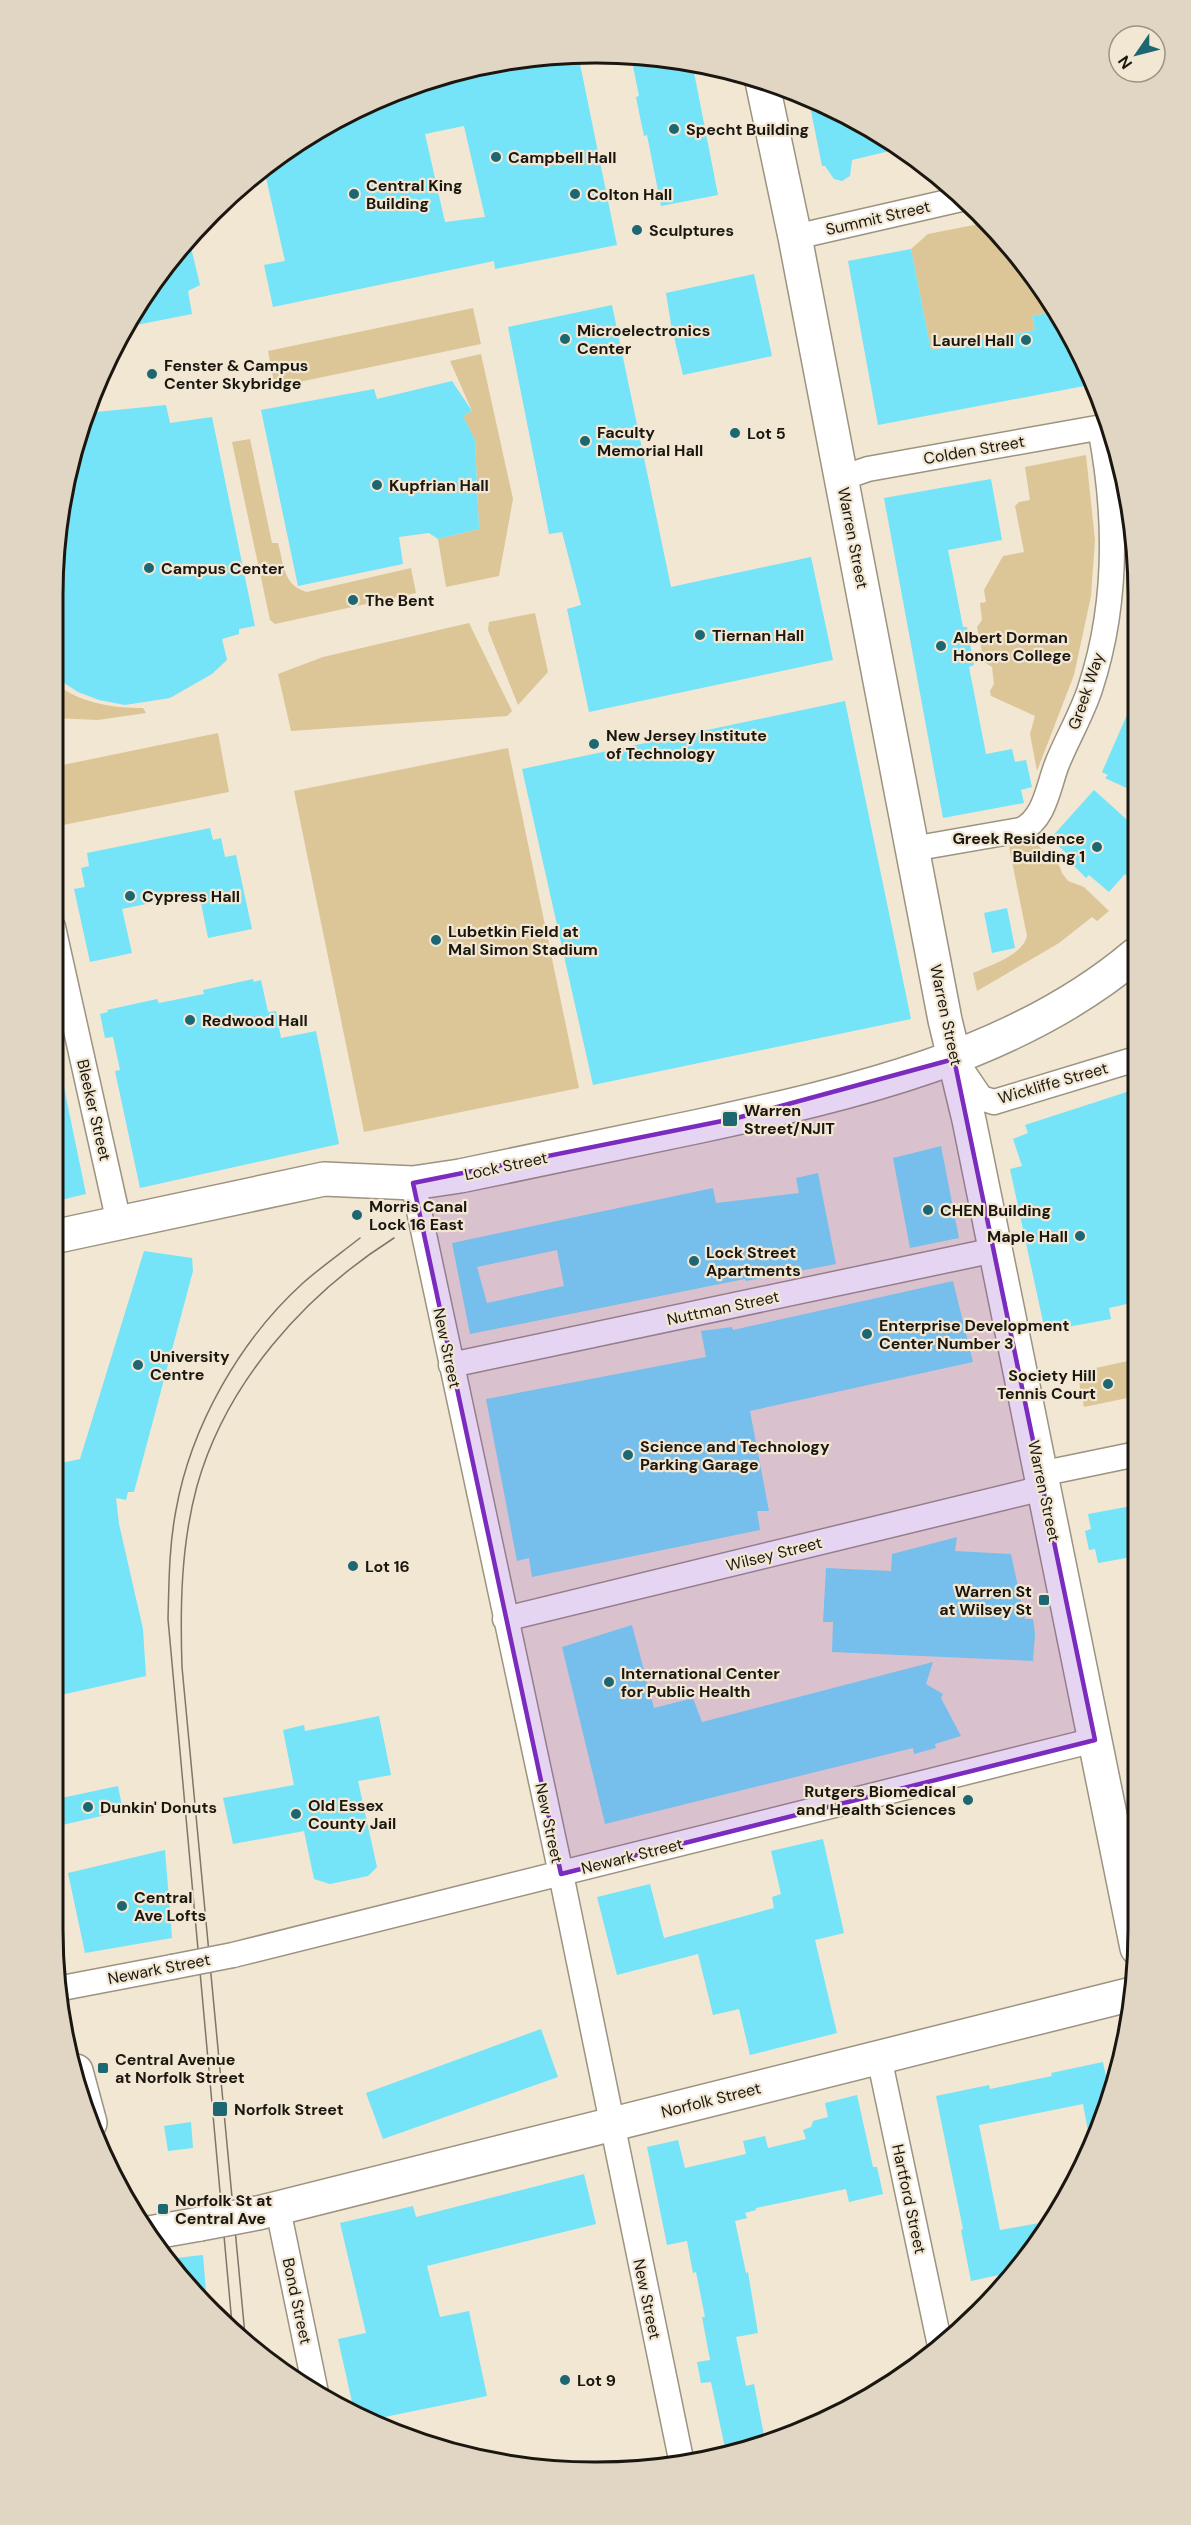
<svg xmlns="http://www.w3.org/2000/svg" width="1191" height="2525" font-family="'DM Sans',sans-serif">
  <rect width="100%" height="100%" fill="#f1e7d3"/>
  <!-- green -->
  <path fill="#dcc698" d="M 984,223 L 1026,265 L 1053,312 L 1032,316 L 1035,330 L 931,350 L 911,249 L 928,234 Z
    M 473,308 L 481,344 L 275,387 L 268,351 Z
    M 481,354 L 513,499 L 499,576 L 446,587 L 438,539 L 479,529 L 475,440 L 463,416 L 472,411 L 450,361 Z
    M 250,439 L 272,543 L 278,543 C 284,564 283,586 307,592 L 411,568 L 416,593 L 275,624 L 270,620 L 232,442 Z
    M 1086,455 L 1095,540 L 1091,596 L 1074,675 L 1037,771 L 1030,734 L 1035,716 L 991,696 L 990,691 L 994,684 L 992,667 L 984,662 L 977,627 L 982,620 L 980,603 L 986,602 L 984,590 L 1003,556 L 1024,552 L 1015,506 L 1019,502 L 1030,500 L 1025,467 Z
    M 535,613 L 548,672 L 518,705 L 488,630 L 489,622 Z
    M 469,623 L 512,711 L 507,716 L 291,731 L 278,674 L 323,657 Z
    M 53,681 C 77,703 112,708 143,708 L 146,713 L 98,720 L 53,718 Z
    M 218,733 L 229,792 L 53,827 L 53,767 Z
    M 508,748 L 579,1088 L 364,1132 L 294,791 Z
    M 1032,840 L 1059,865 L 1062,873 L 1068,881 L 1084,887 L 1109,911 L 1097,921 L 1092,917 L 1059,943 L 977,991 L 973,973 C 990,965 1022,956 1027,936 L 1009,847 Z
    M 1137,1359 L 1137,1396 L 1084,1407 L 1077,1372 Z"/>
  <!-- building -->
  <path fill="#75e3f8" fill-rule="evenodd" d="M 578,54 L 617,245 L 495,269 L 494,261 L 273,307 L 264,265 L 285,261 L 264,169 L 294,144 L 387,94 L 489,63 ZM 464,126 L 485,217 L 445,222 L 425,134 Z
    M 631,56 L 692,62 L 718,195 L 661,206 L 647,135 L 644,136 L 641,122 L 636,97 L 639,96 Z
    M 808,96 L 898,149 L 852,160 L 850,176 L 842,181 L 834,179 L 825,166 L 822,166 Z
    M 189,239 L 200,285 L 188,291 L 192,314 L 126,327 L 144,294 Z
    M 911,249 L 931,350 L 1035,330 L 1032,316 L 1053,312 L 1095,384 L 878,425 L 848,261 Z
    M 754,274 L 772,356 L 683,375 L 671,324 L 666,293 Z
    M 612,305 L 671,587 L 811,557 L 833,660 L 589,712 L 567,609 L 581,605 L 562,532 L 549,534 L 508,327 Z
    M 452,381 L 472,411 L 463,416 L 475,440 L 479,529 L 438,539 L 429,533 L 399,537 L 403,564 L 298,586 L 261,410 L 374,389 L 377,399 Z
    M 166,405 L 170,423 L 212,417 L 255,626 L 239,629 L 239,634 L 222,639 L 227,660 L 212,674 L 170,698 L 125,705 L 99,700 L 78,692 L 52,675 L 52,595 L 63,490 L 86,413 Z
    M 991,479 L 1002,540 L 948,550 L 963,627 L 967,627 L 974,665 L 969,667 L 986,754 L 1012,749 L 1015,762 L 1026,760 L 1032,787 L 1021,790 L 1024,803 L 943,818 L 884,498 Z
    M 1134,699 L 1135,792 L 1105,778 L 1108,775 L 1102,772 Z
    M 845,701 L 911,1019 L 593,1085 L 522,769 Z
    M 1094,790 L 1135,827 L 1135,884 L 1125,874 L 1109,892 L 1089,875 L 1086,878 L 1067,859 L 1070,856 L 1050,839 Z
    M 210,828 L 213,840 L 221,838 L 225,857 L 236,855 L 252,929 L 208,938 L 199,893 L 122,909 L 132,953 L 90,962 L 74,889 L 85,887 L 81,868 L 89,866 L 87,853 Z
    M 1007,908 L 1015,948 L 992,953 L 984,913 Z
    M 253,979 L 254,982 L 261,980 L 268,1012 L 276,1011 L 281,1038 L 316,1031 L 339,1144 L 140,1188 L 115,1071 L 120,1070 L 113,1037 L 105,1038 L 100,1014 L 108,1012 L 107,1010 L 157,999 L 159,1003 L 204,994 L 203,990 Z
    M 61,1073 L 86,1194 L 52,1202 L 52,1074 Z
    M 1136,1089 L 1136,1302 L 1109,1308 L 1111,1319 L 1045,1331 L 1010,1169 L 1022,1166 L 1013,1139 L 1028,1133 L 1025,1125 Z
    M 941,1146 L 959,1238 L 910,1248 L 893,1158 Z
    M 818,1173 L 836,1264 L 746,1281 L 745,1279 L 470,1334 L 452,1243 L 713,1188 L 716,1203 L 799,1193 L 796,1178 ZM 557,1250 L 564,1286 L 487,1303 L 477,1267 Z
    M 144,1251 L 192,1258 L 193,1271 L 134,1492 L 128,1492 L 126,1500 L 116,1498 L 119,1524 L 143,1629 L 146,1676 L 52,1697 L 52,1465 L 80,1459 Z
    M 953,1281 L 973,1362 L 750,1411 L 769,1511 L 757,1511 L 760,1530 L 532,1577 L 529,1558 L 517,1561 L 486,1399 L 706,1357 L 701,1331 L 732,1327 L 733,1330 Z
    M 1137,1505 L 1137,1556 L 1098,1563 L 1095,1549 L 1089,1550 L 1085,1531 L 1091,1529 L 1088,1514 Z
    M 957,1537 L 955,1551 L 1011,1554 L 1025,1619 L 1033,1619 L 1035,1634 L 1033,1661 L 832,1652 L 833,1622 L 823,1622 L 826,1568 L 891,1571 L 892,1554 Z
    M 632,1625 L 654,1708 L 693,1698 L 702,1722 L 933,1662 L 926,1684 L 943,1694 L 941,1698 L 961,1736 L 935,1744 L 936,1748 L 914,1754 L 913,1748 L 605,1824 L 562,1647 Z
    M 379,1716 L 391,1775 L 358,1781 L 377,1867 L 368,1876 L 330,1884 L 314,1879 L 304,1831 L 233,1844 L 223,1798 L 294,1785 L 283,1730 L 304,1725 L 305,1731 Z
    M 118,1786 L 123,1811 L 58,1826 L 52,1800 Z
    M 823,1839 L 844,1933 L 815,1940 L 837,2033 L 750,2055 L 739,2009 L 713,2015 L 698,1954 L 617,1975 L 597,1897 L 650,1884 L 664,1938 L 774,1908 L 772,1897 L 781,1894 L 771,1851 Z
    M 165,1850 L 172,1938 L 85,1953 L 68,1873 Z
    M 541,2029 L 558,2077 L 383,2139 L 366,2093 Z
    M 1103,2062 L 1110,2096 L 1097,2137 L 1091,2147 L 1083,2104 L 979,2125 L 1000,2230 L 1045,2222 L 1013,2272 L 971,2281 L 961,2230 L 963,2229 L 936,2096 L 989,2085 L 990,2089 L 1052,2076 L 1051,2073 Z
    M 857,2095 L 873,2167 L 877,2167 L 883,2194 L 849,2202 L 846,2189 L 756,2208 L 756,2210 L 745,2213 L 747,2218 L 735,2221 L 746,2273 L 748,2272 L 758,2333 L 736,2337 L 746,2386 L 754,2384 L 765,2440 L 725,2448 L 711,2382 L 701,2383 L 697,2362 L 710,2360 L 702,2317 L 705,2317 L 696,2272 L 693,2273 L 687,2241 L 667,2245 L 647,2147 L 678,2140 L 685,2168 L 746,2154 L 743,2141 L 765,2136 L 768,2148 L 806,2139 L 803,2130 L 811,2127 L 813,2121 L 828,2117 L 825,2103 Z
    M 191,2122 L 193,2148 L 168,2151 L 164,2126 Z
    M 584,2174 L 596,2224 L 427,2266 L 440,2317 L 469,2311 L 487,2396 L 375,2419 L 354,2411 L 338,2339 L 366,2333 L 340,2223 L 413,2206 L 416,2217 Z
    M 203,2255 L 207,2304 L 187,2287 L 167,2259 Z"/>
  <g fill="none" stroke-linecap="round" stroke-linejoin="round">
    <!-- minor casing -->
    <g stroke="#9c9380" stroke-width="27">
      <path id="minor" d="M 795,237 L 961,199
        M 842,478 L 868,469 L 1108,426
        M 912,849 L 1021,830 C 1045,819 1048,787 1057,764 C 1067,739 1081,716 1090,689 C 1118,604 1117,515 1100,428
        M 53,927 L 119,1223
        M 962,1070 L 981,1098 L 994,1102 L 1136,1059
        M 413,1183 L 561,1874 L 682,2464
        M 451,1365 L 995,1250
        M 1040,1474 L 1137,1454
        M 505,1619 L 1043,1488
        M 233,1955 L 1095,1740
        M 62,1988 L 172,1967
        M 879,2057 L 939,2341
        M 278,2209 L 316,2393"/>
    </g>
    <!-- secondary casing -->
    <g stroke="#9c9380" stroke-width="36">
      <path id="secondary" d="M 762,81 L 795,237 L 945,1020 L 969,1120 L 1137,1948
        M 53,1237 L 324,1179 L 413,1183 L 460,1176 C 540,1160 620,1143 700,1126 C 851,1093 1014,1057 1135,955
        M 258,2213 L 1132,1994
        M 149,2233 L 200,2224"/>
    </g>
    <!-- primary casing -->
    <g stroke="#9c9380" stroke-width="36">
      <path id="primary" d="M 76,2071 L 90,2123"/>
    </g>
    <!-- minor -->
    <use href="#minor" stroke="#fff" stroke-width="24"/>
    <!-- secondary -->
    <use href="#secondary" stroke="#fff" stroke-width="33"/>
    <!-- primary -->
    <use href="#primary" stroke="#fff" stroke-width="33"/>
    <!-- tram -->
    <path stroke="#7d7669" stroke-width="1.5" d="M 232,2324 L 168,1619 C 169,1582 169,1546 176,1510 C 191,1426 240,1340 303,1283 C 321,1267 341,1253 360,1238
      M 245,2335 L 182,1667 C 180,1606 181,1545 197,1486 C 226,1383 304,1295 394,1238"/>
    <!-- minor-bridge casing -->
    <g stroke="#9c9380" stroke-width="27" stroke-linecap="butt">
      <path id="minor-bridge" d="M 172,1967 L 233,1955"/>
    </g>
    <!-- secondary-bridge casing -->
    <g stroke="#9c9380" stroke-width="36" stroke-linecap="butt">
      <path id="secondary-bridge" d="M 200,2224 L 258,2213"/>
    </g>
    <!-- minor-bridge -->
    <use href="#minor-bridge" stroke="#fff" stroke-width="24"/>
    <!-- secondary-bridge -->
    <use href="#secondary-bridge" stroke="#fff" stroke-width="33"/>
  </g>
  <!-- marked area -->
  <path fill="#7b2cbf" fill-opacity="0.2" stroke="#7b2cbf" stroke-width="4.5" stroke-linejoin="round" d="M 954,1059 L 1095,1740 L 561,1874 L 413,1183 L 737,1118 Z"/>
  <!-- markers -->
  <g fill="#1d6773" stroke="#f1e7d3" stroke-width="2">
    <circle cx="674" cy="129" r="6"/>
    <circle cx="496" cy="157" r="6"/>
    <circle cx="354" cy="194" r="6"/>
    <circle cx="575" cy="194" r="6"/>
    <circle cx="637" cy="230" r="6"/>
    <circle cx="565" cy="339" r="6"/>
    <circle cx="1026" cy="340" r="6"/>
    <circle cx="152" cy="374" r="6"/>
    <circle cx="735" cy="433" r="6"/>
    <circle cx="585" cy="441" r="6"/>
    <circle cx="377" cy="485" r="6"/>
    <circle cx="149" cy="568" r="6"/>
    <circle cx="353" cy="600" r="6"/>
    <circle cx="700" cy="635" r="6"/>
    <circle cx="941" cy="646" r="6"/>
    <circle cx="594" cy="744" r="6"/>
    <circle cx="1097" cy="847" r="6"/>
    <circle cx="130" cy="896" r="6"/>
    <circle cx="436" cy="940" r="6"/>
    <circle cx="190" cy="1020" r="6"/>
    <rect x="722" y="1111" width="16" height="16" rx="3"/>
    <circle cx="928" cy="1210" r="6"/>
    <circle cx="357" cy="1215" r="6"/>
    <circle cx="1080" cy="1236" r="6"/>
    <circle cx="694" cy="1261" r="6"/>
    <circle cx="867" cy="1334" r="6"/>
    <circle cx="138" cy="1365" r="6"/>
    <circle cx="1108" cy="1384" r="6"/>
    <circle cx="628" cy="1455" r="6"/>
    <circle cx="353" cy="1566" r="6"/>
    <rect x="1038" y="1594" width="12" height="12" rx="3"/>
    <circle cx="609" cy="1682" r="6"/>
    <circle cx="968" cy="1800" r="6"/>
    <circle cx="88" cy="1807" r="6"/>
    <circle cx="296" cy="1814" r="6"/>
    <circle cx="122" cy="1906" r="6"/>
    <rect x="97" y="2062" width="12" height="12" rx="3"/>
    <rect x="212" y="2101" width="16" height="16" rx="3"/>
    <rect x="157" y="2203" width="12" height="12" rx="3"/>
    <circle cx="565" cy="2380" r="6"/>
  </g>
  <g text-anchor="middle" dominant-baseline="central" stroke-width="4.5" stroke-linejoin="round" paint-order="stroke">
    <!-- poi labels -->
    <g font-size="16" font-weight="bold" fill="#1b1710" stroke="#f1e7d3" text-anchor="start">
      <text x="686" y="129">Specht Building</text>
      <text x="508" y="157">Campbell Hall</text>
      <text x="366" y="185">Central King<tspan x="366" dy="18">Building</tspan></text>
      <text x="587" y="194">Colton Hall</text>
      <text x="649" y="230">Sculptures</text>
      <text x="577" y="330">Microelectronics<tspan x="577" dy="18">Center</tspan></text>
      <text x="1014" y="340" text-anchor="end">Laurel Hall</text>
      <text x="164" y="365">Fenster &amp; Campus<tspan x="164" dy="18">Center Skybridge</tspan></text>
      <text x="597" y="432">Faculty<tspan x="597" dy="18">Memorial Hall</tspan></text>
      <text x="747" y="433">Lot 5</text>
      <text x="389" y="485">Kupfrian Hall</text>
      <text x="161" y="568">Campus Center</text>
      <text x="365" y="600">The Bent</text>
      <text x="712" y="635">Tiernan Hall</text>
      <text x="953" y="637">Albert Dorman<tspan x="953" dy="18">Honors College</tspan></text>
      <text x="606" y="735">New Jersey Institute<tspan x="606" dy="18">of Technology</tspan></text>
      <text x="1085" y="838" text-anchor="end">Greek Residence<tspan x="1085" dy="18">Building 1</tspan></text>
      <text x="142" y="896">Cypress Hall</text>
      <text x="448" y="931">Lubetkin Field at<tspan x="448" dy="18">Mal Simon Stadium</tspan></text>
      <text x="202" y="1020">Redwood Hall</text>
      <text x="744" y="1110">Warren<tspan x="744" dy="18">Street/NJIT</tspan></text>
      <text x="369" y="1206">Morris Canal<tspan x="369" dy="18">Lock 16 East</tspan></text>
      <text x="940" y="1210">CHEN Building</text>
      <text x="1068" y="1236" text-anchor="end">Maple Hall</text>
      <text x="706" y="1252">Lock Street<tspan x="706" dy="18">Apartments</tspan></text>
      <text x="879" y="1325">Enterprise Development<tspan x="879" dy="18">Center Number 3</tspan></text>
      <text x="150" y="1356">University<tspan x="150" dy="18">Centre</tspan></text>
      <text x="1096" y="1375" text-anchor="end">Society Hill<tspan x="1096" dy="18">Tennis Court</tspan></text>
      <text x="640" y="1446">Science and Technology<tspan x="640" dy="18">Parking Garage</tspan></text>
      <text x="365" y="1566">Lot 16</text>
      <text x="1032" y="1591" text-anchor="end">Warren St<tspan x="1032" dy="18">at Wilsey St</tspan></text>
      <text x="621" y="1673">International Center<tspan x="621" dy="18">for Public Health</tspan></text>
      <text x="956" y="1791" text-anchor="end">Rutgers Biomedical<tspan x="956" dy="18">and Health Sciences</tspan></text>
      <text x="308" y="1805">Old Essex<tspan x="308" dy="18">County Jail</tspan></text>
      <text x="100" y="1807">Dunkin' Donuts</text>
      <text x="134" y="1897">Central<tspan x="134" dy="18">Ave Lofts</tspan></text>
      <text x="115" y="2059">Central Avenue<tspan x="115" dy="18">at Norfolk Street</tspan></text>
      <text x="234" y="2109">Norfolk Street</text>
      <text x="175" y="2200">Norfolk St at<tspan x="175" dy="18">Central Ave</tspan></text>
      <text x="577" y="2380">Lot 9</text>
    </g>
    <!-- street labels -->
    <g font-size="16" fill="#1b1710" stroke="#f1e7d3">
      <text transform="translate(878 218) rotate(-13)">Summit Street</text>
      <text transform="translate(974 450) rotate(-10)">Colden Street</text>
      <text transform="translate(853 538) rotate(79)">Warren Street</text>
      <text transform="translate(1086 691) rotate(-71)">Greek Way</text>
      <text transform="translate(946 1015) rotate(78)">Warren Street</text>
      <text transform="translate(1053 1083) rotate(-16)">Wickliffe Street</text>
      <text transform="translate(94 1110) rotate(77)">Bleeker Street</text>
      <text transform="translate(506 1166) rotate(-12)">Lock Street</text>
      <text transform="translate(723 1308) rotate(-12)">Nuttman Street</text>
      <text transform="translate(447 1348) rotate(78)">New Street</text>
      <text transform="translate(1044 1491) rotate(78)">Warren Street</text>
      <text transform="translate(774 1554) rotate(-14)">Wilsey Street</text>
      <text transform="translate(549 1823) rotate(78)">New Street</text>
      <text transform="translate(632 1856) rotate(-14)">Newark Street</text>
      <text transform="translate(159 1969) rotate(-11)">Newark Street</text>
      <text transform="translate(711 2100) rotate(-14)">Norfolk Street</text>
      <text transform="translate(909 2199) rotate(78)">Hartford Street</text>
      <text transform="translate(647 2299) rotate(78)">New Street</text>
      <text transform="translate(297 2301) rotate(78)">Bond Street</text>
    </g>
  </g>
  <!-- crop -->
  <path d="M0 0H1191V2525H0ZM595 63H596A532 532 0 0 1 1128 595V1930A532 532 0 0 1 596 2462H595A532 532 0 0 1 63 1930V595A532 532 0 0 1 595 63Z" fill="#e0d6c3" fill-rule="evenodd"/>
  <path fill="none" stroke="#1b1710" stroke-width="3" d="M595 63H596A532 532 0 0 1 1128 595V1930A532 532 0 0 1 596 2462H595A532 532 0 0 1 63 1930V595A532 532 0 0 1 595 63Z"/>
  <!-- north arrow -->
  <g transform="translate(1137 54) rotate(235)"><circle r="28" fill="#f1e7d3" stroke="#9b9485" stroke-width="1.5"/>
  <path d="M0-4.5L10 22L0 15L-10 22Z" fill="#1d6773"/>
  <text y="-9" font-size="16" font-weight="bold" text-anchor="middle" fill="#1b1710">N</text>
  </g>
</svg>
